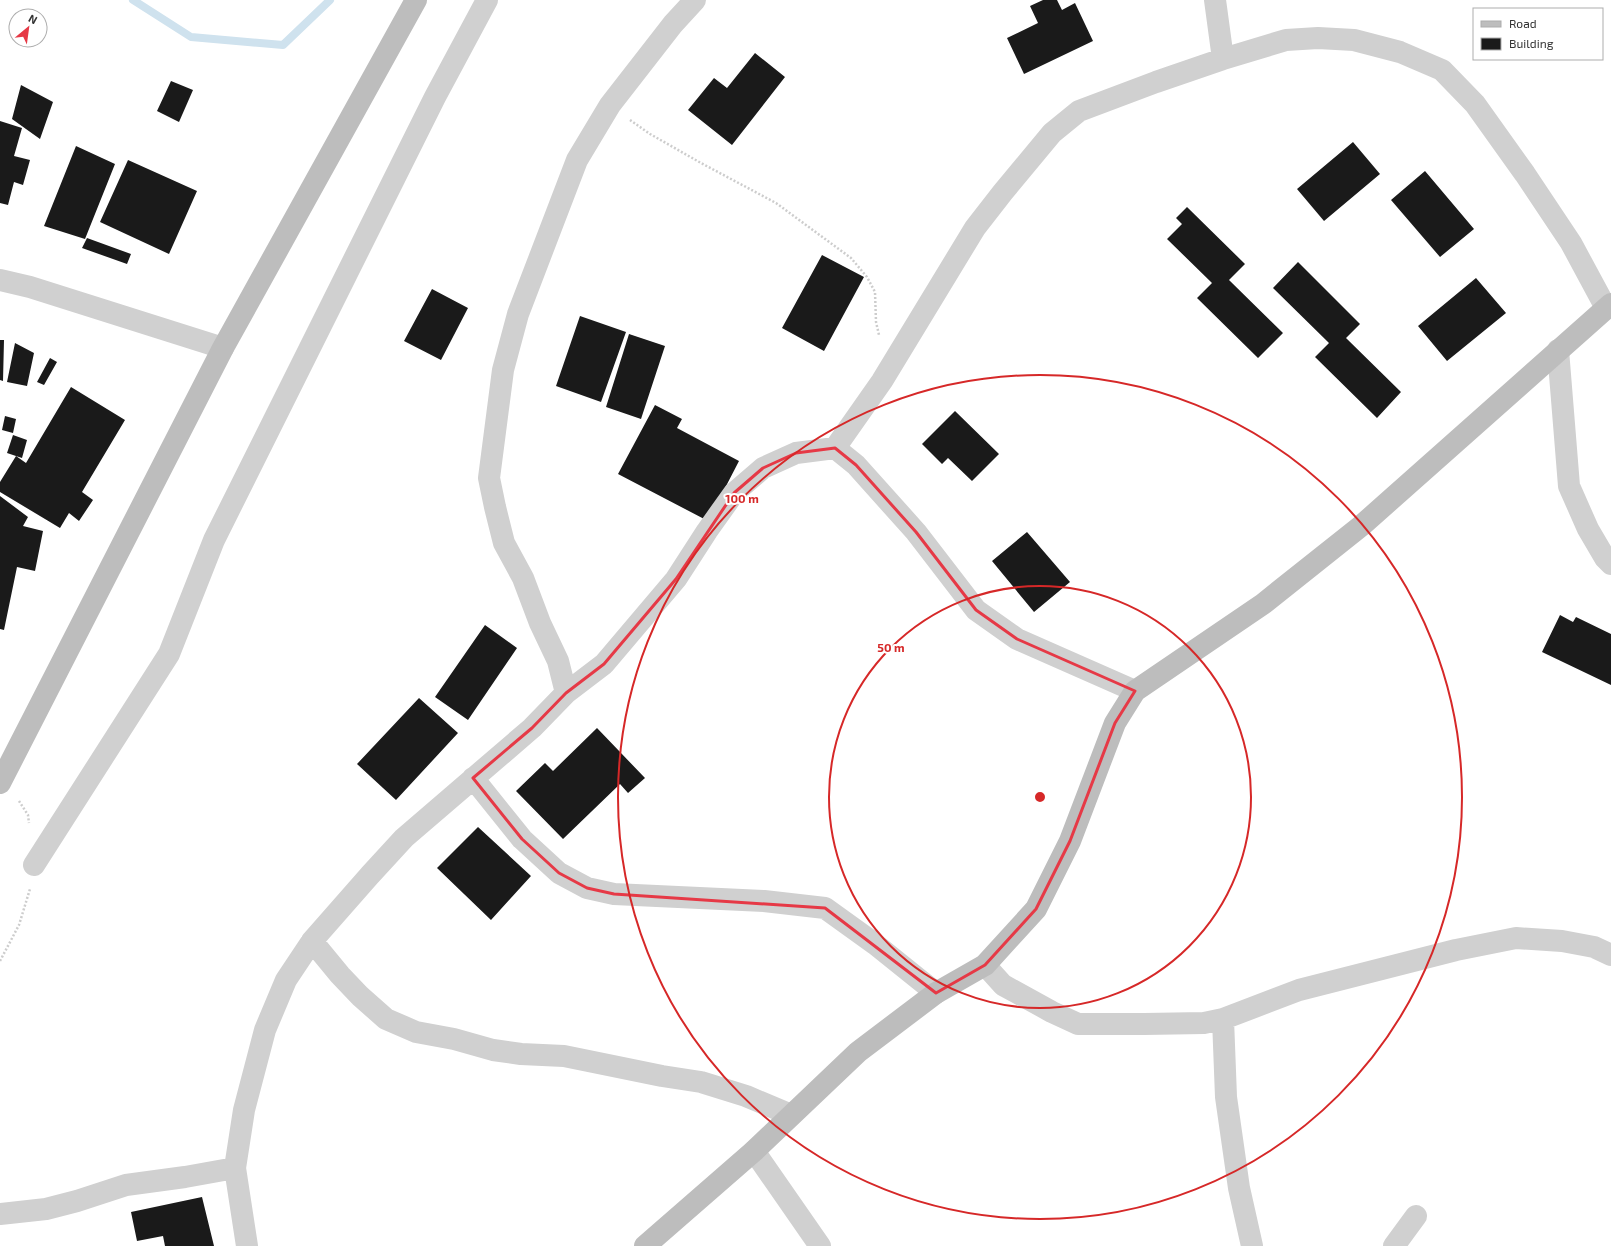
<svg xmlns="http://www.w3.org/2000/svg" width="1611" height="1246" font-family="'Exo 2',sans-serif">
  <rect width="100%" height="100%" fill="#fff"/>
  <g fill="none" stroke-linecap="round" stroke-linejoin="round">
    <!-- stream -->
    <path stroke="#cfe2ee" stroke-width="8" d="M 133,0 L 191,37 L 283,45 L 330,0"/>
  </g>
  <!-- building -->
  <path fill="#1a1a1a" d="M 1043,0 L 1057,0 L 1062,10 L 1075,3 L 1093,41 L 1024,74 L 1007,38 L 1038,23 L 1030,6 Z
    M 755,53 L 785,77 L 732,145 L 688,110 L 714,78 L 727,88 Z
    M 171,81 L 193,90 L 179,122 L 157,111 Z
    M 21,85 L 53,102 L 40,139 L 12,119 Z
    M 0,121 L 22,128 L 14,156 L 30,160 L 23,185 L 14,182 L 8,205 L 0,203 Z
    M 1353,142 L 1380,174 L 1324,221 L 1297,189 Z
    M 76,146 L 115,164 L 85,239 L 44,226 Z
    M 128,160 L 197,191 L 169,254 L 100,222 Z
    M 1425,171 L 1474,229 L 1440,257 L 1391,200 Z
    M 1187,207 L 1245,264 L 1229,280 L 1283,333 L 1258,358 L 1197,298 L 1212,283 L 1167,239 L 1182,224 L 1176,218 Z
    M 87,238 L 131,254 L 127,264 L 82,248 Z
    M 822,255 L 864,277 L 824,351 L 782,328 Z
    M 1298,262 L 1360,324 L 1346,338 L 1401,392 L 1377,418 L 1315,357 L 1329,343 L 1273,288 Z
    M 1476,278 L 1506,313 L 1447,361 L 1418,326 Z
    M 432,289 L 468,308 L 441,360 L 404,341 Z
    M 580,316 L 626,332 L 601,402 L 556,386 Z
    M 629,334 L 665,346 L 641,419 L 606,407 Z
    M 0,340 L 4,340 L 3,381 L 0,380 Z
    M 15,343 L 34,353 L 27,386 L 7,382 Z
    M 50,358 L 57,362 L 44,385 L 37,382 Z
    M 71,387 L 125,420 L 82,492 L 93,500 L 79,521 L 69,513 L 60,528 L 0,492 L 0,482 L 16,456 L 26,463 Z
    M 655,405 L 682,419 L 677,428 L 739,461 L 708,521 L 618,474 Z
    M 955,411 L 999,454 L 972,481 L 948,458 L 942,464 L 922,444 Z
    M 5,416 L 16,419 L 13,433 L 2,430 Z
    M 13,435 L 27,440 L 22,458 L 7,453 Z
    M 0,496 L 28,517 L 23,526 L 43,531 L 35,571 L 17,567 L 4,630 L 0,629 Z
    M 1027,532 L 1070,582 L 1034,612 L 992,561 Z
    M 1560,615 L 1573,622 L 1576,617 L 1611,634 L 1611,685 L 1542,652 Z
    M 485,625 L 517,648 L 468,720 L 435,697 Z
    M 419,698 L 458,733 L 396,800 L 357,764 Z
    M 597,728 L 645,778 L 628,793 L 620,784 L 563,839 L 516,791 L 545,763 L 553,771 Z
    M 478,827 L 531,876 L 491,920 L 437,868 Z
    M 202,1197 L 214,1246 L 165,1246 L 163,1236 L 137,1241 L 131,1212 Z"/>
  <g fill="none" stroke-linecap="round" stroke-linejoin="round">
    <!-- path -->
    <path stroke="#cdcdcd" stroke-width="2.5" stroke-dasharray="2 2" stroke-linecap="butt" d="M 630,120 L 650,134 L 701,163 L 776,203 L 851,258 L 867,277 L 875,292 L 876,322 L 879,335
      M 19,801 L 28,815 L 29,823
      M 0,961 L 19,925 L 30,889"/>
    <!-- street -->
    <path stroke="#d0d0d0" stroke-width="22" d="M 1215,0 L 1223,59
      M 0,280 L 30,287 L 223,348
      M 1558,350 L 1569,486 L 1588,529 L 1605,558 L 1611,564
      M 835,448 L 882,381 L 975,228 L 1003,192 L 1052,133 L 1079,111 L 1156,82 L 1223,59 L 1286,40 L 1318,38 L 1354,40 L 1400,52 L 1442,70 L 1475,104 L 1525,174 L 1571,243 L 1606,308
      M 566,693 L 558,661 L 540,623 L 523,578 L 504,543 L 495,507 L 489,478 L 503,370 L 518,314 L 577,160 L 610,105 L 673,24 L 695,0
      M 473,778 L 522,839 L 559,873 L 587,888 L 614,894 L 764,901 L 825,908 L 875,944 L 936,993
      M 34,865 L 169,654 L 214,540 L 435,97 L 487,0
      M 312,941 L 340,975 L 360,996 L 386,1019 L 416,1032 L 454,1039 L 493,1050 L 521,1054 L 564,1056 L 662,1076 L 701,1082 L 746,1096 L 791,1115
      M 985,965 L 1003,985 L 1052,1012 L 1078,1024 L 1144,1024 L 1204,1023 L 1223,1019 L 1299,990 L 1456,950 L 1516,938 L 1562,941 L 1594,947 L 1611,955
      M 1223,1019 L 1226,1097 L 1239,1188 L 1252,1246
      M 754,1151 L 820,1246
      M 0,1214 L 46,1209 L 77,1201 L 126,1185 L 185,1177 L 235,1168
      M 247,1246 L 235,1168 L 244,1110 L 265,1030 L 286,980 L 312,941 L 370,875 L 404,838 L 532,728 L 566,693 L 604,664 L 676,579 L 707,531 L 734,493 L 763,468 L 796,453 L 835,448 L 856,465 L 916,532 L 976,610 L 1017,639 L 1135,691
      M 1394,1246 L 1416,1216"/>
    <!-- secondary -->
    <path stroke="#bdbdbd" stroke-width="22" d="M 0,783 L 223,348 L 416,0
      M 645,1246 L 754,1151 L 858,1052 L 936,993 L 985,965 L 1036,909 L 1070,841 L 1115,723 L 1135,691 L 1263,604 L 1361,526 L 1611,304"/>
  </g>
  <!-- marked area -->
  <path fill="none" stroke="#e63946" stroke-width="3" stroke-linejoin="round" d="M 835,448 L 856,465 L 916,532 L 976,610 L 1017,639 L 1135,691 L 1115,723 L 1070,841 L 1036,909 L 985,965 L 936,993 L 825,908 L 614,894 L 587,888 L 559,873 L 522,839 L 473,778 L 532,728 L 566,693 L 604,664 L 676,579 L 734,493 L 763,468 L 796,453 Z"/>
  <!-- distance rings -->
  <g fill="none" stroke="#d62828" stroke-width="2">
    <circle cx="1040" cy="797" r="211"/>
    <circle cx="1040" cy="797" r="422"/>
  </g>
  <circle cx="1040" cy="797" r="6" fill="#d62828" stroke="#fff" stroke-width="2"/>
  <g font-size="12" text-anchor="middle" font-weight="bold" fill="#d62828" stroke="#fff" stroke-width="4" stroke-linejoin="round" paint-order="stroke">
    <text x="742" y="503">100 m</text>
    <text x="891" y="652">50 m</text>
  </g>
  <!-- legend -->
  <rect x="1473" y="8" width="130" height="52" fill="#ffffff" stroke="#adadad"/>
  <rect x="1481" y="21" width="20" height="6" fill="#bdbdbd" stroke="#adadad"/>
  <text x="1509" y="28" font-size="12" fill="#333333">Road</text>
  <rect x="1481" y="38" width="20" height="12" fill="#1a1a1a" stroke="#adadad"/>
  <text x="1509" y="48" font-size="12" fill="#333333">Building</text>
  <!-- north arrow -->
  <g transform="translate(28 28) rotate(29)"><circle r="19" fill="#ffffff" stroke="#adadad"/>
  <path d="M0-3L7 15L0 10L-7 15Z" fill="#e63946"/>
  <text y="-6" font-size="11" font-weight="bold" text-anchor="middle" fill="#333333">N</text>
  </g>
</svg>
